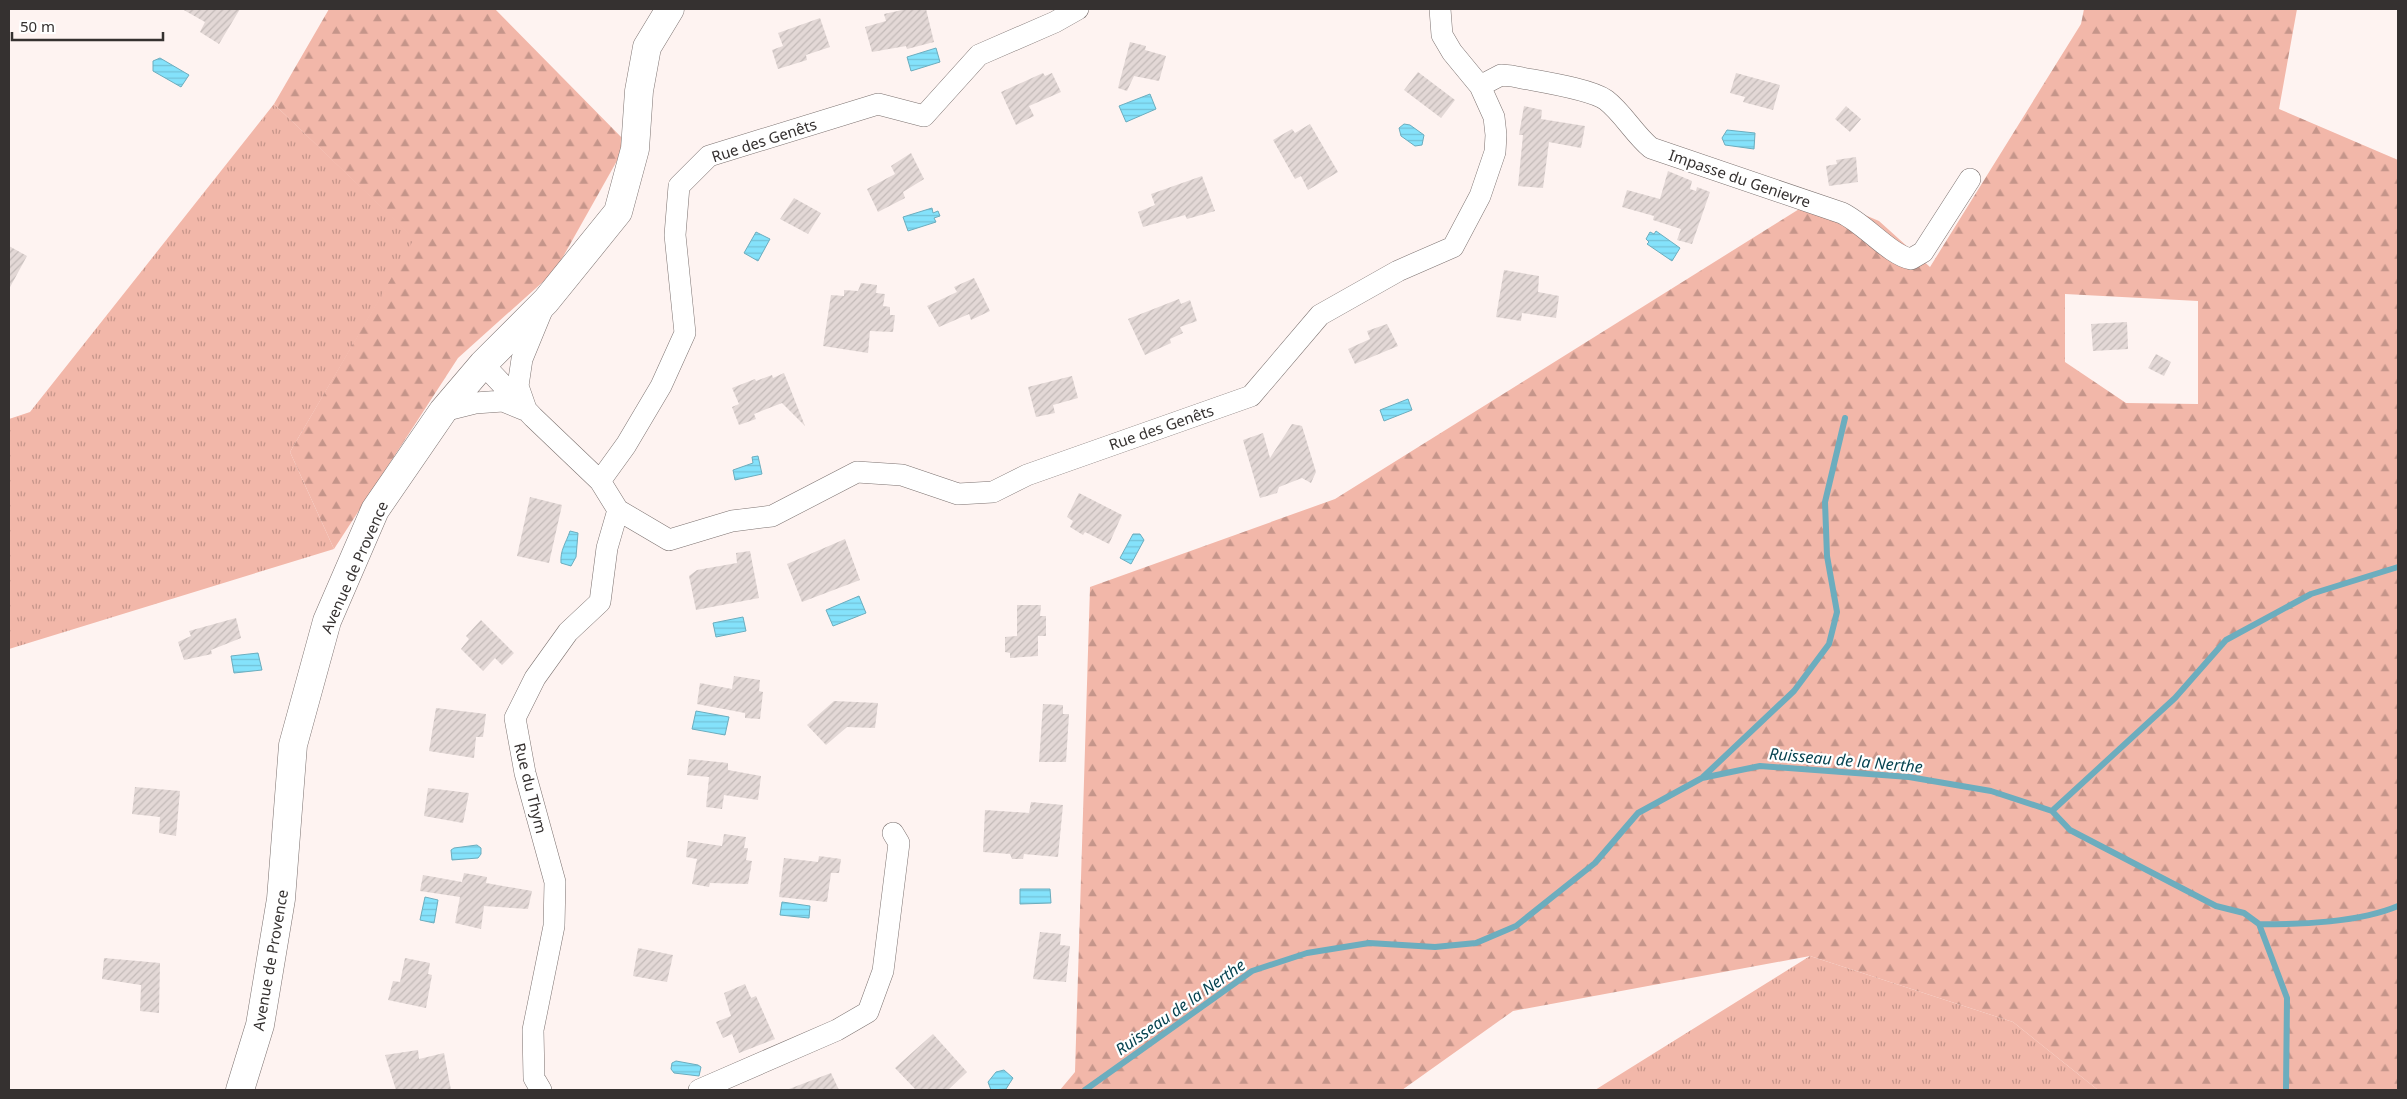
<svg xmlns="http://www.w3.org/2000/svg" width="2407" height="1099" font-family="'Noto Sans',sans-serif">
  <defs>
    <pattern id="grass-tufts" width="24" height="20" patternUnits="userSpaceOnUse" patternTransform="scale(1.25)"><rect width="24" height="20" fill="#f2b7a9"/><path d="M3 7l-1-3M5 7V3M7 7l1-3M15 17l-1-3M17 17v-4M19 17l1-3" fill="none" stroke="#c5958a"/></pattern>
    <pattern id="forest-firs" width="22" height="20" patternUnits="userSpaceOnUse" patternTransform="scale(1.25)"><rect width="22" height="20" fill="#f2b7a9"/><path d="M5 1l3.5 6h-7zM16 11l3.5 6h-7z" fill="#c5958a"/></pattern>
    <pattern id="water-rules" width="6" height="5" patternUnits="userSpaceOnUse" patternTransform="scale(1.25)"><rect width="6" height="5" fill="#84e2fb"/><path d="M0 2.5h6" fill="none" stroke="#73c2d7"/></pattern>
    <pattern id="building-hatch" width="6" height="6" patternUnits="userSpaceOnUse" patternTransform="scale(1.25)"><rect width="6" height="6" fill="#e3d8d6"/><path d="M-1 1l2-2M0 6l6-6M5 7l2-2" fill="none" stroke="#c3bab8"/></pattern>
  </defs>
  <rect width="100%" height="100%" fill="#fef3f1"/>
  <!-- grass -->
  <path fill="url(#grass-tufts)" d="M 274,104 L 415,239 L 290,452 L 334,549 L 9,649 L 9,419 L 30,412 Z
    M 1810,956 L 2013,1022 L 2098,1090 L 1595,1090 Z"/>
  <!-- forest -->
  <path fill="url(#forest-firs)" fill-rule="evenodd" d="M 329,9 L 495,9 L 627,143 L 555,271 L 458,358 L 334,549 L 290,452 L 414,239 L 274,104 Z
    M 2084,9 L 2297,9 L 2279,109 L 2398,160 L 2398,1090 L 2098,1090 L 2013,1022 L 1810,956 L 1513,1011 L 1402,1090 L 1060,1090 L 1075,1072 L 1090,587 L 1335,499 L 1820,196 L 1879,221 L 1930,267 L 2081,24 ZM 2065,294 L 2198,301 L 2198,404 L 2126,403 L 2065,362 Z"/>
  <!-- water -->
  <path fill="url(#water-rules)" stroke="#6cadbe" d="M 936,48 L 940,62 L 911,71 L 907,57 Z
    M 160,58 L 189,75 L 181,87 L 153,71 L 153,61 Z
    M 1150,94 L 1156,109 L 1126,122 L 1119,106 Z
    M 1404,124 L 1410,125 L 1424,135 L 1422,145 L 1415,146 L 1401,136 L 1399,128 Z
    M 1727,130 L 1755,133 L 1754,149 L 1725,145 L 1722,138 Z
    M 932,208 L 933,213 L 938,211 L 940,216 L 934,218 L 936,222 L 908,231 L 903,217 Z
    M 1656,231 L 1680,248 L 1672,261 L 1647,244 L 1649,242 L 1646,239 L 1650,232 L 1654,234 Z
    M 756,232 L 770,239 L 758,261 L 744,253 Z
    M 1408,399 L 1412,410 L 1384,421 L 1380,410 Z
    M 758,456 L 762,474 L 735,480 L 733,470 L 753,463 L 752,457 Z
    M 570,531 L 578,533 L 576,557 L 571,566 L 561,563 C 560,550 566,543 570,531 Z
    M 1133,534 L 1140,534 L 1144,540 L 1131,564 L 1120,558 Z
    M 859,596 L 866,613 L 833,626 L 826,610 Z
    M 743,617 L 746,631 L 716,637 L 713,623 Z
    M 258,653 L 262,670 L 234,673 L 231,656 Z
    M 696,711 L 729,717 L 725,735 L 692,729 Z
    M 477,845 L 481,848 L 481,854 L 478,858 L 452,860 L 451,850 L 454,848 Z
    M 1020,889 L 1050,889 L 1051,903 L 1020,904 Z
    M 425,897 L 438,900 L 434,923 L 420,920 Z
    M 782,902 L 810,906 L 809,918 L 780,915 Z
    M 676,1061 L 698,1065 L 701,1067 L 699,1076 L 674,1073 L 671,1069 L 672,1063 Z
    M 1004,1070 L 1013,1078 L 1006,1089 L 991,1090 L 988,1082 L 996,1072 Z"/>
  <g fill="none" stroke-linecap="round" stroke-linejoin="round">
    <!-- stream -->
    <path stroke="#6cadbe" stroke-width="6" d="M 1703,777 L 1794,691 L 1829,644 L 1837,612 L 1827,556 L 1825,502 L 1845,418
      M 2052,811 L 2175,698 L 2226,640 L 2311,594 L 2398,567
      M 2259,924 C 2301,925 2360,922 2398,906
      M 1085,1090 L 1252,971 L 1307,953 L 1369,943 L 1435,947 L 1476,943 L 1516,926 L 1595,863 L 1638,813 L 1702,778 L 1760,766 L 1909,777 L 1991,791 L 2052,811 L 2070,830 L 2216,906 L 2244,913 L 2259,924 L 2287,998 L 2286,1090"/>
  </g>
  <!-- building -->
  <path fill="url(#building-hatch)" d="M 182,9 L 240,9 L 219,44 L 200,32 L 205,22 Z
    M 907,9 L 926,9 L 934,42 L 907,49 L 906,46 L 872,52 L 865,27 L 886,21 L 884,14 Z
    M 820,18 L 830,47 L 806,55 L 807,60 L 778,69 L 772,50 L 783,46 L 778,33 Z
    M 1130,42 L 1146,46 L 1145,50 L 1166,56 L 1159,81 L 1134,76 L 1127,91 L 1118,88 Z
    M 1418,72 L 1455,100 L 1441,118 L 1404,90 Z
    M 1043,73 L 1045,76 L 1052,73 L 1061,92 L 1029,106 L 1034,116 L 1016,125 L 1001,92 Z
    M 1736,73 L 1780,85 L 1773,110 L 1743,102 L 1745,97 L 1730,93 Z
    M 1524,106 L 1542,110 L 1541,119 L 1585,126 L 1581,148 L 1549,142 L 1543,188 L 1518,186 L 1523,135 L 1519,135 Z
    M 1846,106 L 1861,119 L 1850,132 L 1835,119 Z
    M 1310,124 L 1338,172 L 1308,190 L 1301,176 L 1295,179 L 1273,140 L 1292,129 L 1295,133 Z
    M 911,153 L 924,179 L 903,192 L 905,198 L 878,212 L 867,189 L 895,174 L 891,166 Z
    M 1856,157 L 1858,182 L 1829,186 L 1826,166 L 1837,164 L 1836,160 Z
    M 1668,171 L 1692,181 L 1690,189 L 1696,191 L 1697,187 L 1710,192 L 1692,244 L 1677,240 L 1681,229 L 1653,220 L 1654,216 L 1622,207 L 1627,190 L 1660,199 Z
    M 1202,176 L 1215,211 L 1187,219 L 1185,215 L 1143,227 L 1138,212 L 1155,205 L 1151,194 Z
    M 794,198 L 821,213 L 808,234 L 780,219 Z
    M 9,246 L 27,256 L 9,289 Z
    M 1504,270 L 1539,276 L 1538,292 L 1559,296 L 1556,318 L 1522,313 L 1521,321 L 1496,317 Z
    M 974,278 L 990,311 L 971,320 L 969,314 L 939,327 L 927,306 L 957,292 L 954,287 Z
    M 861,283 L 877,285 L 876,293 L 885,294 L 883,306 L 890,307 L 890,315 L 895,315 L 893,332 L 870,331 L 868,353 L 823,346 L 831,295 L 844,296 L 844,290 L 858,291 Z
    M 1179,299 L 1181,304 L 1190,300 L 1197,321 L 1180,327 L 1183,333 L 1170,339 L 1171,343 L 1145,355 L 1128,319 Z
    M 2127,322 L 2128,349 L 2093,351 L 2091,324 Z
    M 1387,324 L 1398,346 L 1355,364 L 1348,349 L 1370,339 L 1367,331 Z
    M 2156,354 L 2171,362 L 2164,376 L 2148,368 Z
    M 784,373 L 805,426 L 782,403 L 754,414 L 756,419 L 739,425 L 732,407 L 739,404 L 732,388 L 755,379 L 756,381 L 772,375 L 773,378 Z
    M 1072,376 L 1078,398 L 1053,405 L 1055,413 L 1036,417 L 1028,387 Z
    M 1292,424 L 1302,426 L 1316,472 L 1311,483 L 1302,478 L 1279,487 L 1277,493 L 1260,498 L 1243,440 L 1263,433 L 1270,458 Z
    M 1079,493 L 1122,515 L 1109,544 L 1085,532 L 1083,535 L 1070,527 L 1073,521 L 1067,517 Z
    M 530,497 L 562,505 L 549,563 L 517,556 Z
    M 845,539 L 860,580 L 802,602 L 787,564 Z
    M 750,551 L 759,598 L 696,610 L 689,576 L 697,570 L 737,563 L 736,553 Z
    M 1017,605 L 1041,605 L 1040,616 L 1046,616 L 1046,636 L 1038,636 L 1038,656 L 1010,658 L 1010,653 L 1005,652 L 1005,637 L 1017,636 Z
    M 236,618 L 241,638 L 211,650 L 212,654 L 184,660 L 178,642 L 191,636 L 189,631 Z
    M 481,620 L 514,653 L 502,665 L 495,658 L 483,671 L 461,649 L 469,639 L 466,636 Z
    M 734,676 L 760,680 L 759,691 L 763,692 L 760,719 L 745,718 L 745,713 L 697,704 L 700,683 L 732,689 Z
    M 834,701 L 878,703 L 875,728 L 847,727 L 826,745 L 807,725 Z
    M 1043,704 L 1063,705 L 1063,714 L 1069,714 L 1066,762 L 1039,762 Z
    M 436,708 L 486,714 L 483,737 L 476,737 L 474,758 L 429,751 Z
    M 689,759 L 728,763 L 728,770 L 761,776 L 758,800 L 724,795 L 722,809 L 706,807 L 709,777 L 687,775 Z
    M 135,787 L 180,791 L 176,836 L 159,833 L 160,817 L 132,814 Z
    M 428,788 L 469,793 L 463,823 L 424,816 Z
    M 1031,802 L 1063,805 L 1058,857 L 1024,854 L 1023,859 L 1012,859 L 1010,854 L 983,852 L 985,810 L 1029,813 Z
    M 724,834 L 746,837 L 744,848 L 748,848 L 746,860 L 752,861 L 748,884 L 710,883 L 709,887 L 692,884 L 697,859 L 686,857 L 688,841 L 722,846 Z
    M 819,856 L 841,859 L 839,873 L 831,873 L 827,902 L 779,897 L 784,858 L 818,862 Z
    M 464,873 L 487,877 L 486,883 L 532,891 L 528,909 L 484,906 L 481,929 L 455,923 L 460,897 L 420,891 L 423,875 L 462,882 Z
    M 1040,932 L 1061,934 L 1060,945 L 1070,946 L 1066,982 L 1033,979 Z
    M 638,948 L 673,955 L 667,982 L 633,976 Z
    M 104,958 L 160,963 L 159,1013 L 140,1011 L 141,985 L 102,979 Z
    M 405,958 L 430,963 L 428,974 L 432,975 L 426,1008 L 388,1000 L 393,981 L 400,982 Z
    M 745,984 L 751,998 L 756,996 L 775,1039 L 739,1053 L 732,1034 L 723,1038 L 716,1022 L 731,1016 L 724,993 Z
    M 933,1034 L 967,1072 L 948,1090 L 916,1090 L 895,1068 Z
    M 418,1050 L 419,1059 L 444,1053 L 451,1090 L 396,1090 L 385,1055 Z
    M 831,1073 L 839,1090 L 789,1090 L 789,1089 Z"/>
  <g fill="none" stroke-linecap="round" stroke-linejoin="round">
    <!-- street casing -->
    <g stroke="#7c7270" stroke-width="22">
      <path id="street" d="M 1480,86 L 1501,75 L 1512,76 C 1535,81 1589,88 1606,100 C 1623,113 1634,134 1651,148 L 1842,213 C 1865,224 1890,255 1911,259 L 1923,252 L 1970,179
        M 483,364 L 533,417 L 600,481 L 618,510 L 669,540 L 732,521 L 772,516 L 857,472 L 902,475 L 958,494 L 993,492 L 1027,475 L 1251,396 L 1320,315 L 1398,271 L 1453,247 L 1480,196 L 1495,152 L 1496,135 L 1494,117 L 1480,86 L 1452,52 L 1442,35 L 1440,9
        M 526,409 L 518,386 L 522,359 L 543,308
        M 443,411 L 475,403 L 503,401 L 525,410
        M 600,481 L 626,445 L 661,386 L 685,333 L 675,235 L 679,186 L 709,156 L 878,104 L 924,116 L 979,55 L 1055,22 L 1078,9
        M 541,1090 L 534,1078 L 533,1030 L 554,926 L 555,882 L 525,773 L 515,718 L 535,678 L 568,632 L 600,602 L 607,548 L 618,510
        M 699,1090 L 837,1030 L 868,1012 L 883,971 L 899,843 L 893,833"/>
    </g>
    <!-- secondary casing -->
    <g stroke="#7c7270" stroke-width="29">
      <path id="secondary" d="M 240,1090 L 260,1025 L 281,899 L 293,745 L 327,621 L 375,510 L 443,411 L 483,364 L 546,301 L 618,212 L 635,149 L 639,91 L 647,47 L 670,9"/>
    </g>
    <!-- street -->
    <use href="#street" stroke="#fff" stroke-width="21"/>
    <!-- secondary -->
    <use href="#secondary" stroke="#fff" stroke-width="28"/>
  </g>
  <g text-anchor="middle" dominant-baseline="central" stroke-width="4.5" stroke-linejoin="round" paint-order="stroke">
    <!-- street labels -->
    <g font-size="15" fill="#353130" stroke="#fff">
      <text transform="translate(764 140) rotate(-18)">Rue des Genêts</text>
      <text transform="translate(1740 178) rotate(19)">Impasse du Genievre</text>
      <text transform="translate(1161 427) rotate(-19)">Rue des Genêts</text>
      <text transform="translate(354 567) rotate(-66)">Avenue de Provence</text>
      <text transform="translate(531 788) rotate(76)">Rue du Thym</text>
      <text transform="translate(270 960) rotate(-80)">Avenue de Provence</text>
    </g>
    <!-- water labels -->
    <g font-size="16" font-style="italic" fill="#064350" stroke="#fff">
      <text transform="translate(1846 760) rotate(5)">Ruisseau de la Nerthe</text>
      <text transform="translate(1180 1007) rotate(-35)">Ruisseau de la Nerthe</text>
    </g>
  </g>
  <!-- border -->
  <rect width="2407" height="1099" fill="none" stroke="#353130" stroke-width="20"/>
  <!-- scale -->
  <path d="M12 32v8h151v-8" fill="none" stroke="#353130" stroke-width="2.5"/>
  <text x="20" y="32" font-size="15" fill="#353130" stroke="#ffffff" stroke-width="4" paint-order="stroke">50 m</text>
</svg>
